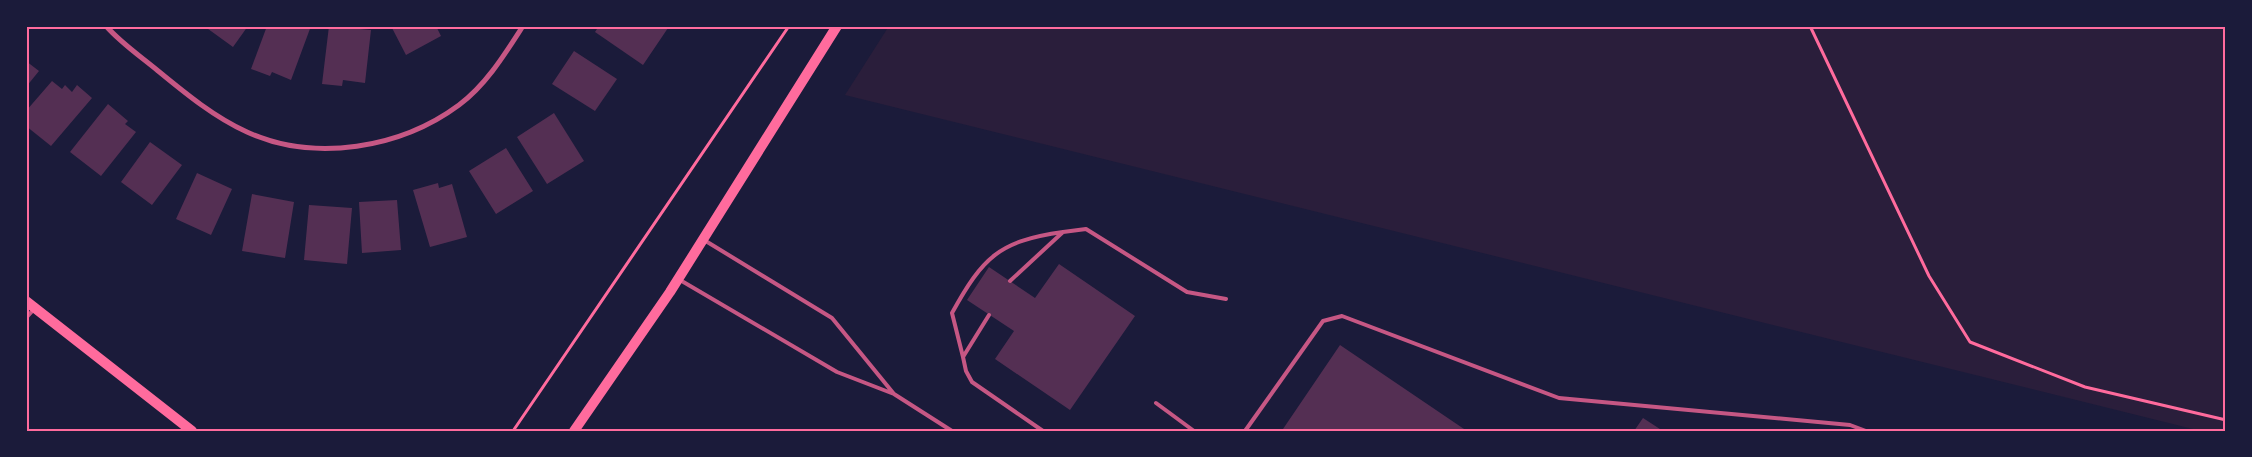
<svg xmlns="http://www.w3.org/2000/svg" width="2252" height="457" font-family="'Titillium Web',sans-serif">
  <rect width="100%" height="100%" fill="#1b1b3a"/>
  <!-- green -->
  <path fill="#2a1e3b" d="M 889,26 L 2226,26 L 2226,431 L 2201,431 L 845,95 Z"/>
  <!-- building -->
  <path fill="#542f53" d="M 204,26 L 248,26 L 233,47 Z
    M 267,26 L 311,26 L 291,80 L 272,72 L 270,76 L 251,69 Z
    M 329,26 L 371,30 L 365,83 L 343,80 L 342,86 L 322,84 Z
    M 391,26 L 436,26 L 441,36 L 406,55 Z
    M 599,26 L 666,26 L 668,28 L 643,65 L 595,32 Z
    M 574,51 L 617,79 L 595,111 L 552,84 Z
    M 26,61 L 39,71 L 26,87 Z
    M 52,81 L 62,89 L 65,85 L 72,92 L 77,85 L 92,98 L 51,146 L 26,126 L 26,111 Z
    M 108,104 L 128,121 L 125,124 L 136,132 L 101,176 L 70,152 Z
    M 554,113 L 584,161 L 547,184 L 517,137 Z
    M 150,142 L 182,165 L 152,205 L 121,182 Z
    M 506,148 L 533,191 L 496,214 L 469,171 Z
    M 197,173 L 232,189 L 211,235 L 176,219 Z
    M 438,183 L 439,188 L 452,184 L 467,237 L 430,247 L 413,190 Z
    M 252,194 L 294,202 L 285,258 L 242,251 Z
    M 397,200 L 401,250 L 362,253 L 359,202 Z
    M 309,205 L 352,208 L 347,264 L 304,260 Z
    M 1059,264 L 1135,316 L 1070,410 L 995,359 L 1014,331 L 967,300 L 989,267 L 1035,298 Z
    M 1340,345 L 1467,431 L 1283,429 Z
    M 1643,418 L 1663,431 L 1634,431 Z"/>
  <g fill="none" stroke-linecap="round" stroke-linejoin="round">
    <!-- path -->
    <path stroke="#ff6b9d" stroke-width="3" d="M 1810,26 L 1929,276 L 1970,342 L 2085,387 L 2226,420
      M 513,431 L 789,26"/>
    <!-- service -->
    <path stroke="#c65784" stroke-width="4" d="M 680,280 L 837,372 L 894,394 L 832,318 L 704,240
      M 1010,281 L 1063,232 L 1086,229 L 1187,292 L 1226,299
      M 989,315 L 963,357 L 966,371 L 972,382 L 1043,431
      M 26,318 L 35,308
      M 963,357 L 952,313 C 983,257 999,241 1063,232
      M 894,394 L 952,431
      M 1156,403 L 1194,431
      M 1245,431 L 1323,321 L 1342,316 L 1559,398 L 1850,425 L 1866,431"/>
    <!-- minor -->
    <path stroke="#c65784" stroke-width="5" d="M 106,26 C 121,43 140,56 157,70 C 185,93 214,117 247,132 C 315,163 401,148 459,105 C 486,85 505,54 523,26"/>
    <!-- secondary -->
    <path stroke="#ff6b9d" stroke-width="10" d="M 26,301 L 192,431
      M 574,431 L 670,292 L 837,26"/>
  </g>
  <!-- border -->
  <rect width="2252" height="457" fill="none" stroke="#1b1b3a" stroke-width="55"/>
  <rect x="28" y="28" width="2196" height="402" fill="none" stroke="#ff6b9d" stroke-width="2"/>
</svg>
